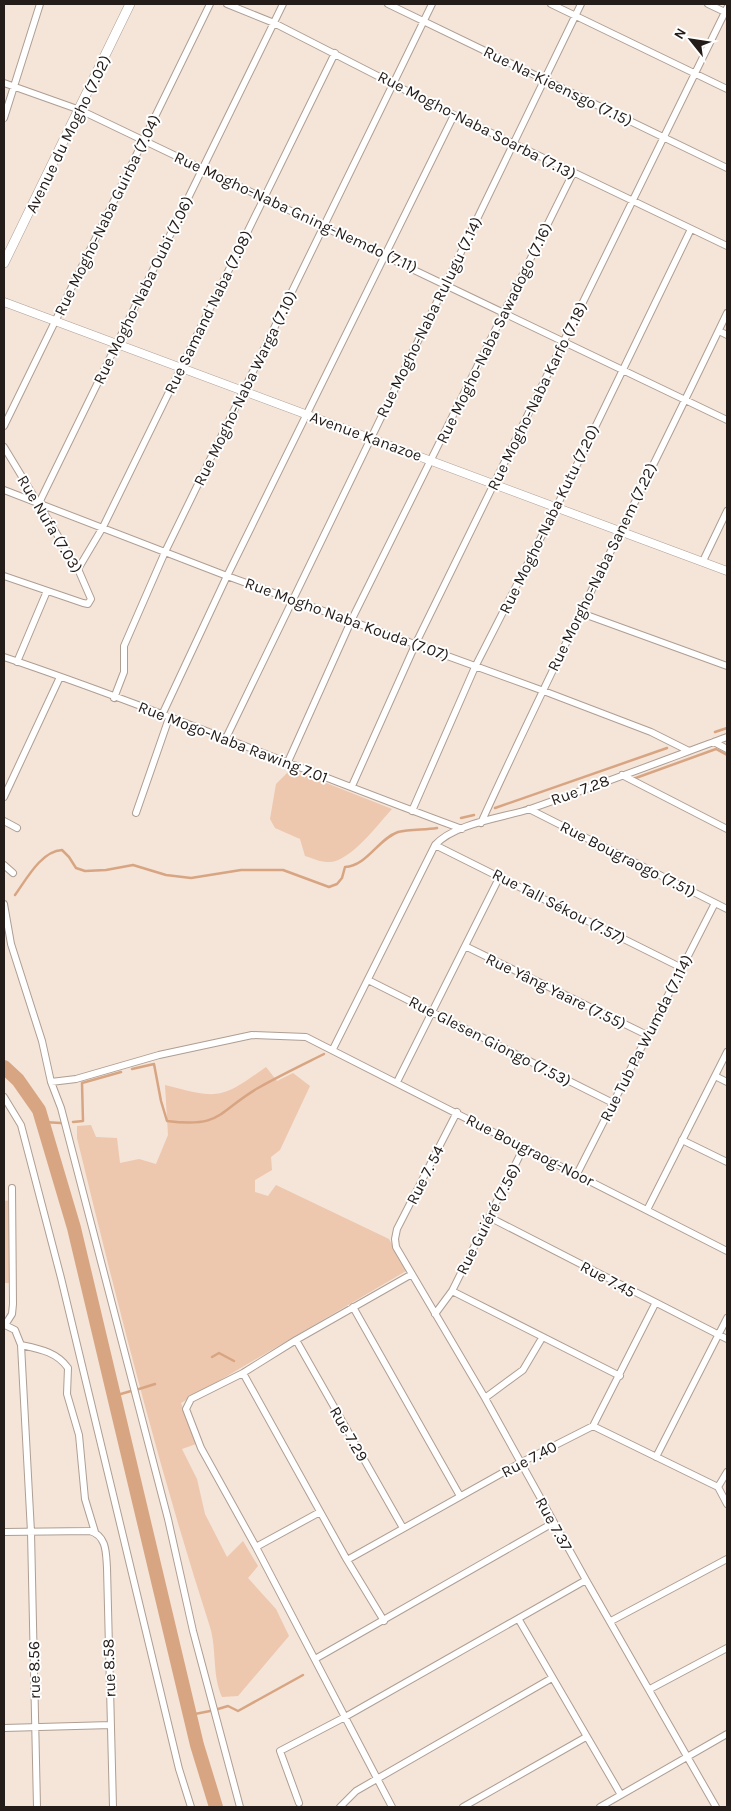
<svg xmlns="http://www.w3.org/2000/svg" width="731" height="1811" font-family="Karla,sans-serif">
  <rect width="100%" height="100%" fill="#f5e4d8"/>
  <!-- green -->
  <path fill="#edc7ae" d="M 291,769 L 392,809 C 378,824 349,864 327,862 C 320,862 312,858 305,856 L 300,839 L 275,828 L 270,819 L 276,784 Z
    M 266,1067 L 277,1081 L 293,1073 L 310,1086 L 280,1150 L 271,1157 L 272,1170 L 255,1180 L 255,1192 L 268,1196 L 276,1185 L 389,1239 L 406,1271 L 181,1403 L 196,1444 L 182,1449 L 197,1479 L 205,1514 L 227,1557 L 243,1541 L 258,1566 L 248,1578 L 276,1609 L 289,1636 L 238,1696 L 222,1697 C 212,1675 217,1650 210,1627 C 158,1466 117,1302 77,1138 L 77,1126 L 91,1125 L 96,1137 L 117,1138 L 120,1163 L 139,1159 L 156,1164 L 168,1135 L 165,1085 C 219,1099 220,1100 266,1067 Z
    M 11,1200 L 13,1283 L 4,1283 L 4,1201 Z"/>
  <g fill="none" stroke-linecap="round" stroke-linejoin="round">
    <!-- stream -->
    <path stroke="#d8a582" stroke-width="2.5" d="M 715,732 L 727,728
      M 633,779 L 716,749 L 727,755
      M 495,808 L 667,748
      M 461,818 L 474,815
      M 15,895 C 26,880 41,851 62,850 L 69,857 L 76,868 L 85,871 L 106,870 L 133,865 L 166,875 L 191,878 L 241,870 L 283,870 L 329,887 L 337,884 L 342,878 L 345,867 C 367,866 378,839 398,832 C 410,829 425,830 437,828
      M 132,1069 L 154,1064 L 161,1101 L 167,1121 C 222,1128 217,1112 258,1088 C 279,1076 302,1065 324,1054
      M 43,1122 L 61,1123
      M 73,1122 L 83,1121 L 82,1083 L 121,1072
      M 212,1357 L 219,1353 L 234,1361
      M 139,1389 L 155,1384
      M 114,1396 L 131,1391
      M 218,1709 L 228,1706 L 238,1711 L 303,1675
      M 190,1715 L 210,1711"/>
    <!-- river -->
    <path stroke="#d8a582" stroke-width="14" d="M 4,1067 L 18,1080 L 39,1110 L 74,1228 L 197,1745 L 216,1807"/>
    <!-- minor casing -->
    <g stroke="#ae9e93" stroke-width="8">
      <path id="minor" d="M 227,4 L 274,23 L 454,115 L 727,246
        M 388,4 L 727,168
        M 551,4 L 727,89
        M 708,4 L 727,13
        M 4,83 L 80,110 L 727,420
        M 4,118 L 40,4
        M 719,331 L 727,335
        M 4,426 L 210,4
        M 4,447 L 78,569 L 91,599 L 88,604 L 83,603 L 4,576
        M 4,490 L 227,576 L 541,690 L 651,732 L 689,751
        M 39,503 L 283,4
        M 703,561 L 727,511
        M 78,569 L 103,527 L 335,53
        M 581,613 L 727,666
        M 4,657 C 158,709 309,773 462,829
        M 17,662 L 47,591
        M 114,698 L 124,672 L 124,646 L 165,552 L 432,4
        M 162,715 L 227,576 L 454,115
        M 226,738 L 581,4
        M 714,742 L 727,749
        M 287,764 L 352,619 L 573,173
        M 622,775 L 727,829
        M 352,786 L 416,643 L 727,8
        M 4,797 L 60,677
        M 529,809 L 727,909
        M 412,811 L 475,667 L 556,508 L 691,229
        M 136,813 L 169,718
        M 4,821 L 17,828
        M 481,823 C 559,651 646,483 727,313
        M 435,845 L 682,968
        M 4,865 L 13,873
        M 4,904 L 11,944 L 42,1041 L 51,1082 L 76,1079 L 159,1055 L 252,1035 L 306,1037 L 727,1251
        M 465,946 L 647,1035
        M 368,980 L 613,1103
        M 333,1049 L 435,845 C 455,823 502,818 530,809 C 596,786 662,761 727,737
        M 715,1076 L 727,1082
        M 51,1082 L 61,1108 L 168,1519 L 193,1631 L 240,1807
        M 397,1082 L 500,876
        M 4,1097 L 21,1125 L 61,1278 L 179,1769 L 191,1807
        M 457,1112 L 397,1229 L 395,1239 L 396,1247 L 485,1398 L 586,1580 L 716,1807
        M 682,1140 L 727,1162
        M 577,1174 L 715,903
        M 12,1188 L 13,1304 L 12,1314 L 5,1325 L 15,1330 L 21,1345 L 31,1532 L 37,1807
        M 647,1210 L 727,1052
        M 489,1217 L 727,1339
        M 452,1291 L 620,1376
        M 353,1307 L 460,1496
        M 435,1314 L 452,1291 L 524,1147
        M 296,1340 L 403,1528
        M 21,1345 C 40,1349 57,1352 68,1368 L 67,1394 L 79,1435 L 85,1499 L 95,1532
        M 243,1373 L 347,1560 L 384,1621
        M 485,1398 L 523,1370 L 542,1338
        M 593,1426 L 718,1487 L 727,1504
        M 656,1457 L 727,1318
        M 718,1487 L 727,1472
        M 4,1532 L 90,1531 C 107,1536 106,1553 107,1568 L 113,1807
        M 256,1547 L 320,1512
        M 347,1560 L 520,1463 L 593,1426 L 655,1304
        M 519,1620 L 621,1795
        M 611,1621 L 727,1559
        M 315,1659 L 553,1523
        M 650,1689 L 727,1648
        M 4,1728 L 111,1725
        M 299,1803 L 280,1751 L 345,1717 L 586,1580
        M 340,1807 L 356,1791 L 552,1678
        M 392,1807 L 256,1547 L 201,1448 L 186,1409 L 191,1399 L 243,1373 L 296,1340 L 412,1274
        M 463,1807 L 586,1737
        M 600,1807 L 727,1734"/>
    </g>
    <!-- tertiary casing -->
    <g stroke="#ae9e93" stroke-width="9">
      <path id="tertiary" d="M 4,302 L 727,571"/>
    </g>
    <!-- secondary casing -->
    <g stroke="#ae9e93" stroke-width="10">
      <path id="secondary" d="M 4,263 L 130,4"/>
    </g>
    <!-- minor -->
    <use href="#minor" stroke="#fff" stroke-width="6"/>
    <!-- tertiary -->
    <use href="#tertiary" stroke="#fff" stroke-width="8"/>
    <!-- secondary -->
    <use href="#secondary" stroke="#fff" stroke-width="9"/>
  </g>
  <g text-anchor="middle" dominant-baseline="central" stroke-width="4" stroke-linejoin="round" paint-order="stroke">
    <!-- street labels -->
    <g font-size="16" fill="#231c18" stroke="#fff">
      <text transform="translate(558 86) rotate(26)">Rue Na-Kieensgo (7.15)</text>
      <text transform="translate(477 125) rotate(27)">Rue Mogho-Naba Soarba (7.13)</text>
      <text transform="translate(68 134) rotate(-64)">Avenue du Mogho (7.02)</text>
      <text transform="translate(296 212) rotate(25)">Rue Mogho-Naba Gning-Nemdo (7.11)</text>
      <text transform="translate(107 215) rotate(-64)">Rue Mogho-Naba Guirba (7.04)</text>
      <text transform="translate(143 290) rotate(-64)">Rue Mogho-Naba Oubi (7.06)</text>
      <text transform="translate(208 312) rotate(-64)">Rue Samand Naba (7.08)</text>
      <text transform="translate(429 317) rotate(-64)">Rue Mogho-Naba Rulugu (7.14)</text>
      <text transform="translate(494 333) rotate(-64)">Rue Mogho-Naba Sawadogo (7.16)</text>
      <text transform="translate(245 388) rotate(-64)">Rue Mogho-Naba Warga (7.10)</text>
      <text transform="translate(537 396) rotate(-64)">Rue Mogho-Naba Karfo (7.18)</text>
      <text transform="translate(366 436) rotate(20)">Avenue Kanazoe</text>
      <text transform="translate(549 519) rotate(-64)">Rue Mogho-Naba Kutu (7.20)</text>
      <text transform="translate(50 524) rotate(59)">Rue Nufa (7.03)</text>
      <text transform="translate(602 567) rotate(-64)">Rue Morgho-Naba Sanem (7.22)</text>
      <text transform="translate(347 619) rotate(20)">Rue Mogho Naba Kouda (7.07)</text>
      <text transform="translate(233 742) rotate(21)">Rue Mogo-Naba Rawing 7.01</text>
      <text transform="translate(580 790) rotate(-20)">Rue 7.28</text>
      <text transform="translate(628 859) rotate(27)">Rue Bougraogo (7.51)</text>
      <text transform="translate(559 906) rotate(27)">Rue Tall Sékou (7.57)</text>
      <text transform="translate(556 991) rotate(26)">Rue Yâng Yaare (7.55)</text>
      <text transform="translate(646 1038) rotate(-63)">Rue Tub Pa Wumda (7.114)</text>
      <text transform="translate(490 1041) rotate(27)">Rue Glesen Giongo (7.53)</text>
      <text transform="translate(530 1150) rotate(27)">Rue Bougraog-Noor</text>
      <text transform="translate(425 1175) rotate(-63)">Rue 7. 54</text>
      <text transform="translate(488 1219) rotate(-63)">Rue Guiéré (7.56)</text>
      <text transform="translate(608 1279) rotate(28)">Rue 7.45</text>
      <text transform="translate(349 1434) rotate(60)">Rue 7.29</text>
      <text transform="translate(529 1459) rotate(-28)">Rue 7.40</text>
      <text transform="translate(554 1524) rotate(61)">Rue 7.37</text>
      <text transform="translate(109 1668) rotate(-92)">rue 8.58</text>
      <text transform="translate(34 1670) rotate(-91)">rue 8.56</text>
    </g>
  </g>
  <!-- border -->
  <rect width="731" height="1811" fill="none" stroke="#231c18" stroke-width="10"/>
  <!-- north arrow -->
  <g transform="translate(691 40) rotate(300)" stroke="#ffffff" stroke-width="4" paint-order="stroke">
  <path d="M0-4L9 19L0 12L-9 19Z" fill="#231c18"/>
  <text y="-8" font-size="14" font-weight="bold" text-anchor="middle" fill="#231c18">N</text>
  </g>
</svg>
